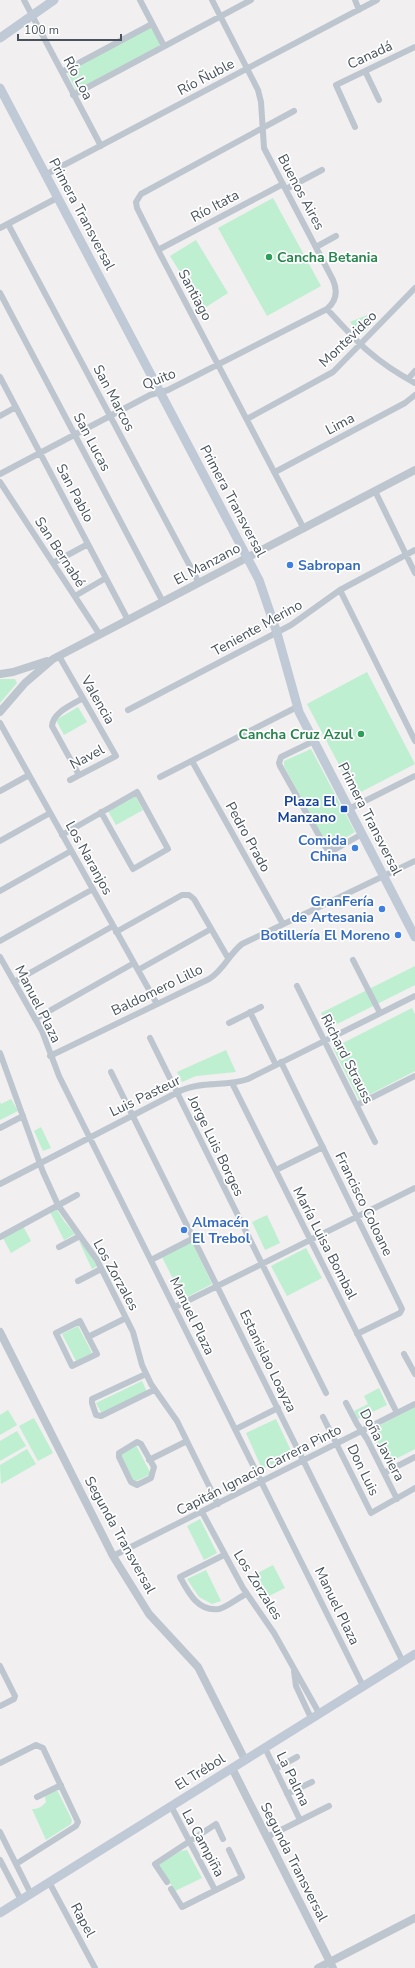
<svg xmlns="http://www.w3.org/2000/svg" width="415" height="1968" font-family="'Nunito Sans',sans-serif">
  <rect width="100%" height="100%" fill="#f1efef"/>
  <!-- green -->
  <path fill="#bdefd0" d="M 148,28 L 152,28 L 161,43 L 159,46 L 76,90 L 67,72 Z
    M 273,198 L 321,286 L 267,316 L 218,228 Z
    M 196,240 L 228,293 L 203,309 L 170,256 Z
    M 370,314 L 373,323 L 364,333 L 359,332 L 350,322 Z
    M 367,672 L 415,764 L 355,795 L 307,704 Z
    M 0,679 L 15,679 L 17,683 L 0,703 Z
    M 78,707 L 87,722 L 64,735 L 56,720 Z
    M 311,749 L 355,832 L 331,846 L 326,844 L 284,766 L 284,761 Z
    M 135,795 L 143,810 L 116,825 L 108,811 Z
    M 415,966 L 415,985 L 329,1028 L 321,1013 Z
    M 412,1008 L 415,1014 L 415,1071 L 359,1100 L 333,1048 Z
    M 226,1050 L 236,1072 L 196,1076 L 182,1082 L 177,1072 Z
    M 11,1099 L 18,1111 L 0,1120 L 0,1102 L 1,1104 Z
    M 41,1127 L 51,1148 L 43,1151 L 34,1131 Z
    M 56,1208 L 64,1221 L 75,1234 L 64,1240 L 50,1212 Z
    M 267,1215 L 280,1243 L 265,1250 L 252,1222 Z
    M 23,1226 L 31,1241 L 11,1253 L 3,1238 Z
    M 79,1241 L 86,1248 L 97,1266 L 92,1269 Z
    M 192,1242 L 212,1284 L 183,1299 L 162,1257 Z
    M 306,1248 L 322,1278 L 287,1296 L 271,1266 Z
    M 78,1326 L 92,1353 L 76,1361 L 62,1334 Z
    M 142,1381 L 147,1392 L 102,1414 L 96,1403 Z
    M 379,1388 L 387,1405 L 358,1419 L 354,1411 L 368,1404 L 364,1396 Z
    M 415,1407 L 415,1449 L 386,1464 L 369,1431 Z
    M 8,1410 L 17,1425 L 0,1435 L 0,1415 Z
    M 34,1418 L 53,1453 L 38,1461 L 19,1426 Z
    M 276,1419 L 293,1455 L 262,1469 L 246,1433 Z
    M 17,1431 L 26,1446 L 0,1461 L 0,1441 Z
    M 136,1445 L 151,1474 L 134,1482 L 120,1453 Z
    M 27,1449 L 36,1464 L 1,1484 L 0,1465 Z
    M 200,1519 L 217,1553 L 204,1560 L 187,1526 Z
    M 273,1565 L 285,1588 L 261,1600 L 250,1577 Z
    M 206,1570 L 221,1601 L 212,1604 L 199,1597 L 187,1579 Z
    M 57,1790 L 72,1820 L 71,1824 L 46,1840 L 32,1809 C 39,1809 41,1807 46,1802 L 45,1796 Z
    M 187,1850 L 202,1878 L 175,1891 L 158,1864 L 181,1851 Z"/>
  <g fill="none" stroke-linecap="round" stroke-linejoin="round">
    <!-- minor -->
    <path stroke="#bdc6ce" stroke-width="6" d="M 24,0 L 101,146
      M 140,0 L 164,46
      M 355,0 L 359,10
      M 365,71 L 379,100
      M 62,72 L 152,24
      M 73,95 L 251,0
      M 294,111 L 141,194 L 136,202 L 137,208 L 158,250 L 304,529
      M 355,127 L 336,85 L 415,47
      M 45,175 L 377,0
      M 286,189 L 322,170
      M 8,224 L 199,583
      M 0,228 L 57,198
      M 316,247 L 336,236
      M 158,250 L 283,184
      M 0,293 L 163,602
      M 327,309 C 357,342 374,361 415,383
      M 0,377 L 128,620
      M 408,379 L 415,371
      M 0,416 L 16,407
      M 247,419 L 333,372 L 415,288
      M 275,472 L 405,403 L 415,395
      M 0,474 L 150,395 L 168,390 L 327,309 C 336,301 338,291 333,280 L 264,148 L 261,102 L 258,90 L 212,0
      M 0,482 L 100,635
      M 375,491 L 415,573
      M 53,563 L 88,544
      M 340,590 L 415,741
      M 75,596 L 106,578
      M 59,656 L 116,756 L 70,780
      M 128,710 L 291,625 L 340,590 L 415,550
      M 0,723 L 157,1004
      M 314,741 L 281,757 L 279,763 L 280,766 L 326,848 L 334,850 L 362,834
      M 192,761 L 283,924
      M 79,775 L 52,726 C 53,712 72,705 83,698
      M 160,777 L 297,707
      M 0,791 L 29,775
      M 349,809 L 415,776
      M 62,835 L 137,792 L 168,849 L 133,869 L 101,812
      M 0,841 L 50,813
      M 0,891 L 71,851
      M 116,932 L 182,895 L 189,895 L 194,899 L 228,958
      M 0,941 L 93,889
      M 0,957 L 42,1031 L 59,1076 L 363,1686
      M 353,960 L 380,1013
      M 138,970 L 211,929
      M 14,982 L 113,926
      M 297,986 L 375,1142
      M 250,1012 L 276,1065
      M 35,1019 L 134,963
      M 229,1023 L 261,1007
      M 150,1038 L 326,1393
      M 0,1053 L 43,1172 L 58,1205 L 97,1260 L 133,1332 L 142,1365 L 151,1384 L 177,1421 L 218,1504
      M 50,1056 L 209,979 C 224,970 229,954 242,944 L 415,861
      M 281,1062 L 402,1309 L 400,1313 L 357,1334
      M 111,1072 L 403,1662
      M 232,1083 L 397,1413
      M 357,1105 L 415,1076
      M 0,1128 L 23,1116
      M 276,1170 L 323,1147
      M 0,1184 L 182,1090 C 203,1081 227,1087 248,1079 L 415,996
      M 0,1237 L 77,1195
      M 59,1247 L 80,1236
      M 151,1260 L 194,1238
      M 78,1281 L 101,1269
      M 175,1307 L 415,1188
      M 80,1321 L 97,1354 L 72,1366 L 56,1333 Z
      M 88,1337 L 126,1318
      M 404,1354 L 415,1374
      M 146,1374 L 92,1399 L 92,1403 L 96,1415 L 101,1416 L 154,1390
      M 346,1403 L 357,1424 L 367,1439 L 397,1499
      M 323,1417 L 371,1513 L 415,1488
      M 236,1429 L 278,1408
      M 137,1442 L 141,1444 L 154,1467 L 151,1478 L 137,1485 L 131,1482 L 119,1457 L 119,1453 Z
      M 149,1460 L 187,1441
      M 384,1473 L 415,1457
      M 202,1512 L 243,1588 L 274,1633 L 319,1713
      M 224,1555 L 180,1577 C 188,1592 198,1612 219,1609 C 227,1607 238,1598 246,1594
      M 113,1556 L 415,1404
      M 0,1666 L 15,1696 L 14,1699 L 0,1706
      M 294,1671 L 296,1686 L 311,1718
      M 265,1748 L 300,1820
      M 0,1763 L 36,1745 L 43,1748 L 78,1822 L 76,1826 L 16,1864
      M 275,1769 L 297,1757
      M 287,1794 L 312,1782
      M 37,1797 L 61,1785
      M 171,1806 L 215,1890
      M 0,1832 L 31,1894
      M 267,1837 L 329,1806
      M 0,1860 L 21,1900
      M 49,1882 L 95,1968
      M 167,1882 L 155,1864 L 216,1824 L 223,1839
      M 171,1889 L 182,1907 L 242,1877 L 229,1850"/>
    <!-- tertiary -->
    <path stroke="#bdc6ce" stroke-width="8" d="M 0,674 L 13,672 L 47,661
      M 0,712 L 25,683 L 53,659 L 415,470
      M 0,1332 L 113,1556 L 149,1614 L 198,1667 L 245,1760
      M 232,1768 L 333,1968
      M 318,1968 L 415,1918"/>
    <!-- secondary -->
    <path stroke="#bfcad6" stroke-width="9" d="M 0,38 L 54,0
      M 0,88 L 259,580 L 277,633 L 299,712 L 415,937
      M 0,1913 L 415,1654"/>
  </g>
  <!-- markers -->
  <g fill="#2e9e5b" stroke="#fff" stroke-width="1.5">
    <circle cx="269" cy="257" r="4"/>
    <circle cx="361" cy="734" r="4"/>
  </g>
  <g fill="#3f7fe0" stroke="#fff" stroke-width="1.5">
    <circle cx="290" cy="565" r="4"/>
    <circle cx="355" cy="848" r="4"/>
    <circle cx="382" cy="909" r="4"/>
    <circle cx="398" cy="935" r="4"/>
    <circle cx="184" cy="1230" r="4"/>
  </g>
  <rect fill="#1a4fb4" stroke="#fff" stroke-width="1.5" x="340" y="805" width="8" height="8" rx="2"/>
  <g text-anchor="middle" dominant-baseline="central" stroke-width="3.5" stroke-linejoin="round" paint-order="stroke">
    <!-- street labels -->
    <g font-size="14" fill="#47525c" stroke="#fff">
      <text transform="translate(370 55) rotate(-25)">Canadá</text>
      <text transform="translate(206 77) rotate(-28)">Río Ñuble</text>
      <text transform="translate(78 78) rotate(62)">Río Loa</text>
      <text transform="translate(301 192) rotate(62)">Buenos Aires</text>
      <text transform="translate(215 206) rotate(-28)">Río Itata</text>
      <text transform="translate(82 214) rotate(62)">Primera Transversal</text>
      <text transform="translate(195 295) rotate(62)">Santiago</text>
      <text transform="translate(348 339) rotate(-44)">Montevideo</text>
      <text transform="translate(159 379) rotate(-22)">Quito</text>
      <text transform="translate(114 398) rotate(62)">San Marcos</text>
      <text transform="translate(340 424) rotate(-28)">Lima</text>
      <text transform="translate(92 442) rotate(62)">San Lucas</text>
      <text transform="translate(75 493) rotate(62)">San Pablo</text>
      <text transform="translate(233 501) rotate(62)">Primera Transversal</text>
      <text transform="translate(60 552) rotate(57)">San Bernabé</text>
      <text transform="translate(207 564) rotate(-28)">El Manzano</text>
      <text transform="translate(257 628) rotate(-29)">Teniente Merino</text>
      <text transform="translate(98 700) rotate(60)">Valencia</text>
      <text transform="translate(87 757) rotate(-28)">Navel</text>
      <text transform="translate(370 819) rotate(63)">Primera Transversal</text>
      <text transform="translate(248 837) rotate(61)">Pedro Prado</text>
      <text transform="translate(89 858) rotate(61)">Los Naranjos</text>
      <text transform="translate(157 990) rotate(-26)">Baldomero Lillo</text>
      <text transform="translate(38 1004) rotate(63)">Manuel Plaza</text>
      <text transform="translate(347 1059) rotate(63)">Richard Strauss</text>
      <text transform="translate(145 1096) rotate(-26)">Luis Pasteur</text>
      <text transform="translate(216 1146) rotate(64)">Jorge Luis Borges</text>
      <text transform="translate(364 1204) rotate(64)">Francisco Coloane</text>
      <text transform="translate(325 1243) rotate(63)">María Luisa Bombal</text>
      <text transform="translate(116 1275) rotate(61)">Los Zorzales</text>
      <text transform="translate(192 1316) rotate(64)">Manuel Plaza</text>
      <text transform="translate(268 1361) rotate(64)">Estanislao Loayza</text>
      <text transform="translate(382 1445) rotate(62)">Doña Javiera</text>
      <text transform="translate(259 1470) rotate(-27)">Capitán Ignacio Carrera Pinto</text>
      <text transform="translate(363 1470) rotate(64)">Don Luis</text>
      <text transform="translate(120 1535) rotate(61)">Segunda Transversal</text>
      <text transform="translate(258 1585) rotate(58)">Los Zorzales</text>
      <text transform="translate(337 1606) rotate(64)">Manuel Plaza</text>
      <text transform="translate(200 1772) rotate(-32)">El Trébol</text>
      <text transform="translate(293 1779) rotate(64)">La Palma</text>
      <text transform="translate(203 1843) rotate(62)">La Campiña</text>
      <text transform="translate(294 1862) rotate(63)">Segunda Transversal</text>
      <text transform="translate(83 1920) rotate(62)">Rapel</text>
    </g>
    <!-- leisure labels -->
    <g font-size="14" font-weight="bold" fill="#27864d" stroke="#fff" text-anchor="start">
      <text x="277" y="257">Cancha Betania</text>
      <text x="353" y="734" text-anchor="end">Cancha Cruz Azul</text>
    </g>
    <!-- shop labels -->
    <g font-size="14" font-weight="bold" fill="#366cbe" stroke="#fff" text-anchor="end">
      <text x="298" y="565" text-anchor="start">Sabropan</text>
      <text x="347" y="840">Comida<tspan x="347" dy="16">China</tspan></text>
      <text x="374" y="901">GranFería<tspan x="374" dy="16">de Artesania</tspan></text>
      <text x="390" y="935">Botillería El Moreno</text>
      <text x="192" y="1222" text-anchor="start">Almacén<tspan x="192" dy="16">El Trebol</tspan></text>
    </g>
    <!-- transit labels -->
    <g font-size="14" font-weight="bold" fill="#164399" stroke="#fff" text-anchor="end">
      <text x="336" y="801">Plaza El<tspan x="336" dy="16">Manzano</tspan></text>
    </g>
  </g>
  <!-- scale -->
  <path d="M18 34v6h103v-6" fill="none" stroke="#47525c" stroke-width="2"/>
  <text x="24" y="34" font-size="12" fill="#47525c" stroke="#ffffff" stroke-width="3" paint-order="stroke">100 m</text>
</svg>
